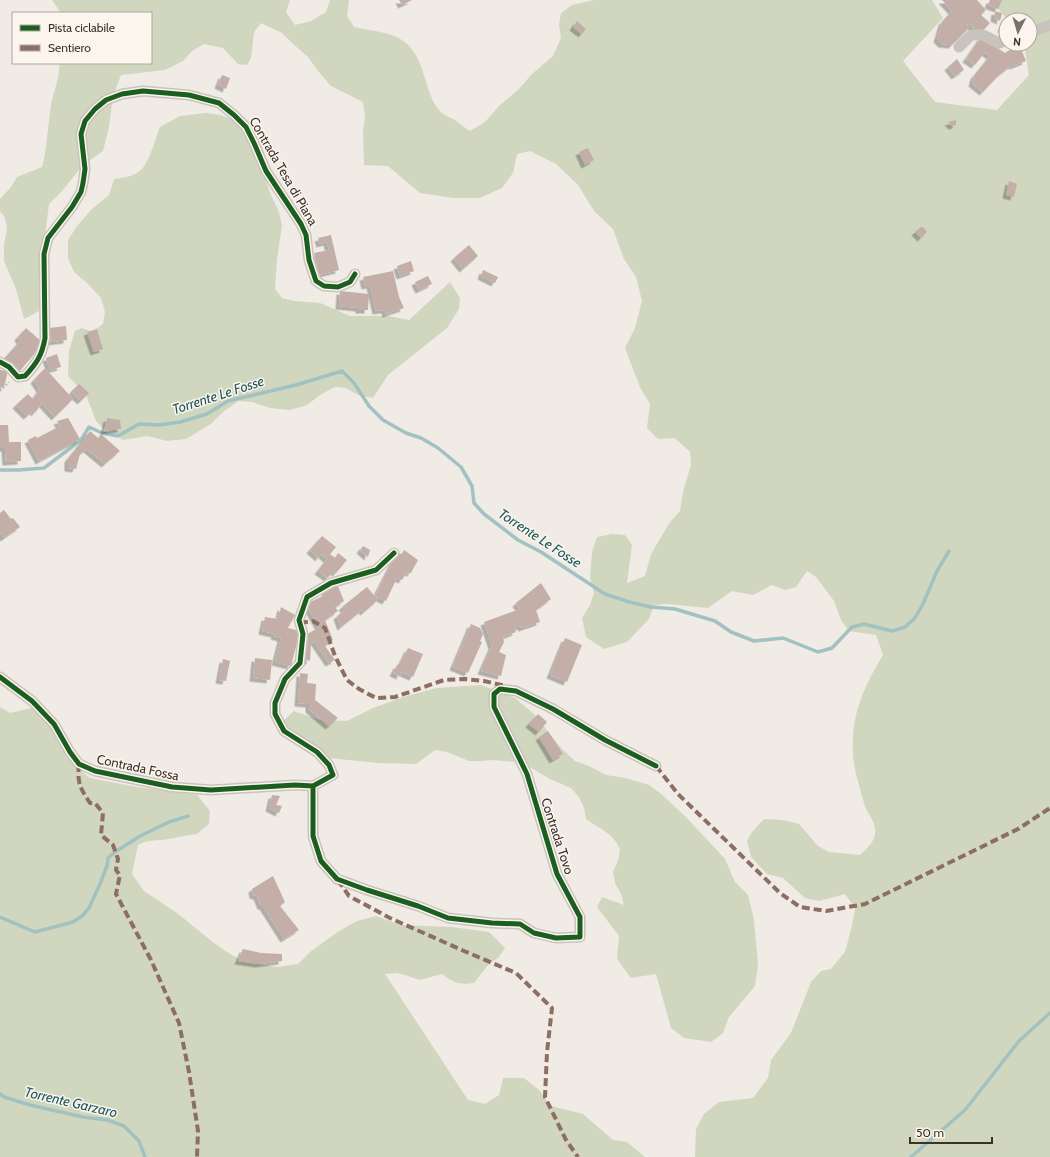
<svg xmlns="http://www.w3.org/2000/svg" width="1050" height="1157" font-family="Cabin,sans-serif">
  <defs>
    <filter id="shadow"><feDropShadow dx="-3.5" dy="3.5" stdDeviation="0" flood-color="#0004"/></filter>
  </defs>
  <rect width="100%" height="100%" fill="#f0ebe5"/>
  <!-- green -->
  <path fill="#d1d6bf" d="M 52,0 L 290,0 L 286,12 L 295,25 L 311,21 L 326,12 L 330,0 L 349,0 L 347,16 L 354,27 C 370,31 388,31 402,40 C 427,56 423,95 441,112 C 445,116 451,118 455,120 C 460,124 465,128 470,131 L 485,122 L 499,106 L 519,89 L 532,74 L 553,56 L 561,38 L 559,25 L 561,13 L 572,5 L 594,0 L 932,0 L 943,18 L 903,61 L 935,102 L 997,110 L 1029,75 L 1024,44 L 1030,44 L 1030,20 L 1008,20 L 990,0 L 1050,0 L 1050,1157 L 695,1157 L 696,1129 L 704,1114 L 719,1102 L 753,1098 L 768,1078 L 771,1060 L 791,1033 L 811,982 L 821,971 L 831,969 L 845,952 L 852,926 L 855,908 L 845,894 L 819,901 L 805,898 L 783,878 L 767,874 L 751,857 L 747,841 L 752,832 L 764,819 L 782,820 L 799,824 L 818,846 L 829,852 L 860,855 C 868,848 877,840 875,828 C 874,819 866,812 864,803 C 860,788 854,770 853,755 C 851,714 863,689 883,655 L 876,635 L 849,631 L 841,620 L 834,601 L 816,577 L 807,571 L 796,587 L 785,590 L 772,585 L 753,595 L 732,591 L 708,608 L 668,604 L 654,605 L 649,619 L 627,642 L 604,649 L 586,637 L 582,618 L 590,605 L 594,593 L 590,578 L 592,552 L 597,537 L 612,534 L 625,535 L 632,545 L 627,583 L 645,576 L 651,554 L 670,522 L 680,511 L 683,492 L 691,465 L 690,452 L 675,438 L 658,439 L 647,428 L 650,404 L 640,387 L 625,348 L 635,328 L 642,301 L 636,277 L 624,259 L 613,229 L 594,211 L 578,185 L 556,164 L 530,151 L 517,154 L 513,173 L 502,188 L 480,198 L 453,198 L 420,193 L 388,166 L 364,165 L 363,132 L 365,117 L 363,102 L 331,86 L 318,71 L 308,57 L 292,43 L 282,33 L 261,23 L 254,32 L 251,58 L 247,65 L 238,64 L 223,48 L 204,44 L 192,51 L 183,61 L 165,70 L 121,75 L 113,96 L 109,127 L 103,151 L 82,166 L 63,190 L 49,204 L 39,284 L 41,310 L 24,319 L 16,289 L 4,261 L 4,244 L 7,229 L 5,218 L 0,211 L 0,199 L 11,187 L 17,177 L 42,167 L 45,154 L 51,104 L 58,78 L 60,63 L 151,63 L 151,13 L 61,13 Z
    M 206,113 L 221,115 L 233,120 L 251,138 L 271,195 L 279,212 L 282,225 L 277,259 L 275,289 L 282,298 L 294,301 L 320,303 L 350,316 L 388,316 L 409,320 L 450,282 L 460,298 L 459,309 L 447,328 L 388,375 L 373,398 L 360,396 L 346,388 L 335,387 L 320,395 L 307,405 L 290,410 L 270,408 L 252,402 L 238,401 L 223,412 L 211,424 L 186,439 L 167,441 L 147,436 L 123,440 L 103,428 L 96,421 L 86,395 L 68,376 L 69,351 L 75,331 L 82,328 L 92,332 L 103,324 L 105,312 L 101,298 L 87,283 L 74,272 L 68,258 L 68,240 L 77,226 L 92,209 L 109,195 L 114,179 C 122,178 135,176 141,170 C 149,163 156,137 160,127 L 180,116 Z
    M 481,685 L 515,698 L 534,714 L 561,748 L 575,761 L 589,766 L 606,775 L 626,778 L 649,785 L 660,793 L 685,816 L 725,859 L 735,882 L 748,895 L 754,920 L 758,965 L 755,986 L 729,1017 L 723,1033 L 711,1042 L 684,1038 L 671,1028 L 656,974 L 631,978 L 617,959 L 619,936 L 597,907 L 602,897 L 624,905 L 621,894 L 615,883 L 613,872 L 618,861 L 620,849 C 611,831 601,830 586,819 L 584,808 L 579,797 L 571,788 L 550,779 L 528,766 L 517,762 L 493,760 L 481,761 L 469,761 L 447,752 L 435,750 L 416,764 L 378,763 L 329,758 L 280,724 L 294,711 L 320,720 L 347,721 L 373,708 L 403,697 L 437,688 Z
    M 0,707 L 10,713 L 35,707 L 47,714 L 76,767 L 90,778 L 137,787 L 197,795 L 210,811 L 209,824 L 197,834 C 187,835 179,837 169,839 C 156,841 150,839 138,845 L 132,874 L 144,891 L 177,913 L 214,943 L 230,954 L 246,962 L 277,967 L 298,964 L 310,952 L 339,931 L 357,921 L 376,916 L 401,925 L 452,927 L 489,932 L 505,948 L 498,958 L 488,965 L 474,983 C 459,985 454,983 442,974 L 419,980 L 408,976 L 397,973 L 385,974 L 468,1100 L 485,1104 L 499,1095 L 503,1078 L 524,1078 L 539,1090 L 551,1106 L 583,1114 L 613,1140 L 627,1142 L 645,1157 L 0,1157 Z"/>
  <g fill="none" stroke-linecap="round" stroke-linejoin="round">
    <!-- stream -->
    <path stroke="#a1c2c1" stroke-width="3.5" d="M 0,470 L 19,470 L 44,468 L 81,440 L 89,427 L 102,433 L 118,436 L 139,424 L 159,425 L 180,422 L 207,414 L 228,401 L 296,385 L 342,371 L 354,383 L 369,406 L 383,420 L 406,433 L 421,438 L 438,448 L 461,467 L 472,486 L 474,503 L 484,514 L 518,540 L 541,552 L 605,594 L 629,602 L 651,607 L 675,609 L 715,621 L 731,632 L 754,641 L 783,638 L 818,652 L 832,648 L 852,627 L 864,624 L 892,631 L 905,627 L 915,618 L 923,604 L 937,571 L 949,551
      M 0,917 L 35,932 L 73,922 L 82,916 L 89,908 L 100,884 L 107,866 L 108,858 L 115,852 L 140,836 L 169,822 L 188,816
      M 0,1094 L 4,1097 L 30,1105 L 83,1117 L 107,1120 L 124,1126 L 139,1141 L 145,1157
      M 911,1157 L 965,1110 L 1019,1041 L 1050,1013"/>
  </g>
  <!-- building -->
  <path fill="#c3afa7" filter="url(#shadow)" d="M 399,0 L 412,0 L 402,5 Z
    M 942,0 L 977,0 L 986,10 L 981,15 L 990,23 L 980,34 L 968,23 L 967,25 L 969,28 L 952,45 L 942,44 L 937,39 L 942,22 L 952,11 Z
    M 990,0 L 1002,0 L 998,9 L 988,5 Z
    M 995,11 L 1002,13 L 1000,21 L 994,18 Z
    M 577,21 L 586,29 L 582,34 L 573,27 Z
    M 1003,23 L 1006,24 L 1006,31 L 1001,29 Z
    M 981,37 L 1005,53 L 1019,44 L 1026,61 L 1013,66 L 1012,65 L 999,75 L 983,92 L 972,83 L 974,76 L 990,56 L 985,52 L 975,65 L 966,59 Z
    M 957,59 L 964,70 L 955,76 L 948,67 Z
    M 222,75 L 230,78 L 226,89 L 218,85 Z
    M 956,120 L 956,125 L 952,126 L 948,122 Z
    M 588,148 L 594,160 L 585,165 L 579,152 Z
    M 1009,181 L 1017,184 L 1014,197 L 1006,195 Z
    M 921,227 L 923,227 L 927,232 L 921,238 L 915,232 Z
    M 331,235 L 339,270 L 319,275 L 314,253 L 329,250 L 327,242 L 320,244 L 318,238 Z
    M 469,245 L 478,256 L 463,269 L 454,258 Z
    M 411,261 L 414,271 L 400,276 L 397,266 Z
    M 483,270 L 498,277 L 495,283 L 481,276 Z
    M 393,271 L 399,297 L 404,308 L 386,314 L 385,310 L 376,311 L 370,285 L 365,286 L 363,277 Z
    M 428,276 L 432,284 L 419,290 L 415,282 Z
    M 340,291 L 369,294 L 368,310 L 359,310 L 359,308 L 339,306 Z
    M 66,326 L 67,340 L 51,342 L 49,328 Z
    M 26,328 L 42,342 L 35,353 L 19,372 L 4,359 L 20,341 L 18,337 Z
    M 97,329 L 103,349 L 94,352 L 87,332 Z
    M 57,354 L 61,367 L 50,370 L 46,358 Z
    M 45,368 L 73,399 L 55,417 L 42,403 L 35,413 L 33,411 L 27,416 L 16,405 L 28,394 L 33,399 L 40,389 L 34,380 Z
    M 0,370 L 8,371 L 4,387 L 0,387 Z
    M 79,384 L 89,393 L 81,401 L 71,392 Z
    M 68,418 L 80,439 L 39,461 L 28,440 L 36,436 L 37,438 L 60,426 L 57,421 Z
    M 107,418 L 120,420 L 121,429 L 104,431 Z
    M 0,425 L 8,425 L 9,442 L 21,442 L 21,461 L 6,462 L 5,448 L 0,448 Z
    M 90,431 L 98,438 L 101,434 L 120,451 L 105,464 L 87,449 L 80,454 L 76,469 L 68,468 L 68,459 Z
    M 4,510 L 11,519 L 13,518 L 20,527 L 4,538 L 0,532 L 0,513 Z
    M 322,536 L 336,547 L 330,554 L 335,558 L 338,553 L 347,560 L 336,573 L 333,571 L 328,578 L 318,571 L 327,559 L 321,554 L 319,558 L 310,550 Z
    M 363,546 L 370,550 L 368,557 L 360,550 Z
    M 404,550 L 418,560 L 411,573 L 407,572 L 402,580 L 397,578 L 386,601 L 375,596 L 397,553 L 402,554 Z
    M 541,583 L 551,599 L 536,610 L 540,622 L 522,628 L 521,626 L 514,628 L 516,632 L 503,637 L 504,642 L 499,652 L 506,655 L 501,676 L 481,671 L 492,646 L 484,622 L 520,609 L 516,603 Z
    M 337,584 L 344,601 L 335,607 L 338,611 L 325,620 L 333,640 L 325,646 L 335,660 L 329,663 L 314,641 L 311,643 L 310,661 L 302,658 L 306,635 L 319,627 L 306,604 L 325,595 L 326,588 Z
    M 367,587 L 378,600 L 364,612 L 362,610 L 341,627 L 337,616 L 345,610 L 342,607 Z
    M 281,607 L 295,615 L 288,628 L 300,631 L 291,666 L 275,662 L 281,638 L 274,636 L 275,634 L 262,631 L 265,617 L 278,619 Z
    M 471,624 L 480,628 L 483,634 L 480,641 L 482,642 L 468,673 L 453,667 Z
    M 565,638 L 582,645 L 567,682 L 550,675 Z
    M 408,648 L 423,654 L 413,677 L 401,672 L 400,676 L 393,673 L 397,665 L 400,665 Z
    M 255,658 L 272,660 L 270,680 L 253,678 Z
    M 223,659 L 230,661 L 226,681 L 219,680 Z
    M 300,673 L 308,674 L 307,683 L 316,684 L 315,700 L 338,718 L 329,726 L 309,709 L 309,704 L 298,703 Z
    M 538,714 L 547,722 L 539,732 L 529,724 Z
    M 548,731 L 563,754 L 553,760 L 539,737 Z
    M 272,795 L 280,796 L 276,805 L 282,806 L 279,813 L 269,808 Z
    M 273,876 L 285,902 L 280,906 L 299,930 L 284,939 L 263,906 L 261,906 L 257,896 L 253,895 L 252,889 Z
    M 243,949 L 261,953 L 282,954 L 282,961 L 259,964 L 238,961 Z"/>
  <g fill="none" stroke-linecap="round" stroke-linejoin="round">
    <!-- path -->
    <path stroke="#c2bbb6" stroke-width="2" stroke-dasharray="2 2" stroke-linecap="butt" d="M 0,391 L 9,382"/>
    <!-- minor -->
    <path stroke="#c9c3be" stroke-width="11" d="M 1030,33 L 1050,25
      M 959,47 L 971,35 L 983,35 L 999,43 L 1006,41
      M 0,362 L 9,367 L 18,377 L 25,376 C 36,364 42,356 45,338 L 44,254 L 48,238 L 72,207 L 81,192 L 83,183 L 85,169 L 81,134 L 85,121 L 95,109 L 106,100 L 122,94 L 143,91 L 189,95 L 219,103 L 234,115 L 246,127 L 254,143 L 266,171 L 301,224 L 306,235 L 309,260 L 316,281 L 324,286 L 338,287 L 350,282 L 355,274
      M 0,677 L 32,701 L 54,724 L 70,752 L 79,764 L 95,771 L 172,787 L 211,790 L 295,785 L 313,786 L 333,775 L 329,765 L 317,752 L 284,731 L 275,714 L 275,703 L 285,679 L 300,663 L 303,634 L 299,620 L 307,597 L 331,583 L 376,570 L 394,553
      M 313,786 L 313,836 L 321,861 L 337,879 L 367,890 L 418,906 L 448,918 L 492,923 L 520,924 L 534,933 L 556,938 L 580,937 L 580,917 L 557,874 L 527,774 L 494,707 L 494,694 L 500,689 L 516,691 L 553,709 L 605,740 L 656,766"/>
    <!-- quiet -->
    <path stroke="#8d6e63" stroke-width="4" stroke-dasharray="8 4" stroke-linecap="butt" d="M 300,623 L 313,621 L 325,628 L 335,656 L 347,680 L 359,689 L 376,698 L 395,697 L 444,680 L 465,679 L 484,681 L 506,686
      M 79,764 C 77,783 80,788 90,803 L 95,803 L 103,813 L 101,835 L 113,845 L 118,859 L 116,870 L 120,875 L 116,894 L 151,960 L 179,1023 L 189,1072 L 198,1131 L 197,1157
      M 656,766 L 678,794 L 780,893 L 800,907 L 826,911 L 865,904 L 1018,829 L 1050,808
      M 338,880 L 349,896 L 390,918 L 464,951 L 516,973 L 552,1008 L 547,1052 L 545,1097 L 566,1140 L 578,1157"/>
    <!-- cycleway casing -->
    <g stroke="#fbf5ee" stroke-width="8">
      <path id="cycleway" d="M 0,362 L 9,367 L 18,377 L 25,376 C 36,364 42,356 45,338 L 44,254 L 48,238 L 72,207 L 81,192 L 83,183 L 85,169 L 81,134 L 85,121 L 95,109 L 106,100 L 122,94 L 143,91 L 189,95 L 219,103 L 234,115 L 246,127 L 254,143 L 266,171 L 301,224 L 306,235 L 309,260 L 316,281 L 324,286 L 338,287 L 350,282 L 355,274
        M 0,677 L 32,701 L 54,724 L 70,752 L 79,764 L 95,771 L 172,787 L 211,790 L 295,785 L 313,786 L 333,775 L 329,765 L 317,752 L 284,731 L 275,714 L 275,703 L 285,679 L 300,663 L 303,634 L 299,620 L 307,597 L 331,583 L 376,570 L 394,553
        M 313,786 L 313,836 L 321,861 L 337,879 L 367,890 L 418,906 L 448,918 L 492,923 L 520,924 L 534,933 L 556,938 L 580,937 L 580,917 L 557,874 L 527,774 L 494,707 L 494,694 L 500,689 L 516,691 L 553,709 L 605,740 L 656,766"/>
    </g>
    <!-- cycleway -->
    <use href="#cycleway" stroke="#1b5e20" stroke-width="5"/>
  </g>
  <g text-anchor="middle" dominant-baseline="central" stroke-width="3" stroke-linejoin="round" paint-order="stroke">
    <!-- street labels -->
    <g font-size="13" fill="#3b302b" stroke="#fbf5ee">
      <text transform="translate(284 171) rotate(60)">Contrada Tesa di Piana</text>
      <text transform="translate(138 767) rotate(12)">Contrada Fossa</text>
      <text transform="translate(558 836) rotate(72)">Contrada Tovo</text>
    </g>
    <!-- water labels -->
    <g font-size="14" font-style="italic" fill="#1f5a5e" stroke="#fbf5ee">
      <text transform="translate(218 395) rotate(-18)">Torrente Le Fosse</text>
      <text transform="translate(540 538) rotate(33)">Torrente Le Fosse</text>
      <text transform="translate(71 1102) rotate(13)">Torrente Garzaro</text>
    </g>
  </g>
  <!-- legend -->
  <rect x="12" y="12" width="140" height="52" fill="#fbf5ee" stroke="#aea6a0"/>
  <rect x="20" y="25" width="20" height="6" fill="#1b5e20" stroke="#aea6a0"/>
  <text x="48" y="32" font-size="12" fill="#3b302b">Pista ciclabile</text>
  <rect x="20" y="45" width="20" height="6" fill="#8d6e63" stroke="#aea6a0"/>
  <text x="48" y="52" font-size="12" fill="#3b302b">Sentiero</text>
  <!-- north arrow -->
  <g transform="translate(1018 32) rotate(185)"><circle r="19" fill="#fbf5ee" stroke="#aea6a0"/>
  <path d="M0-3L7 15L0 10L-7 15Z" fill="#7a716c"/>
  <text y="-6" font-size="11" font-weight="bold" text-anchor="middle" fill="#3b302b">N</text>
  </g>
  <!-- scale -->
  <path d="M910 1137v6h82v-6" fill="none" stroke="#3b302b" stroke-width="2"/>
  <text x="916" y="1137" font-size="12" fill="#3b302b" stroke="#fbf5ee" stroke-width="3" paint-order="stroke">50 m</text>
</svg>
